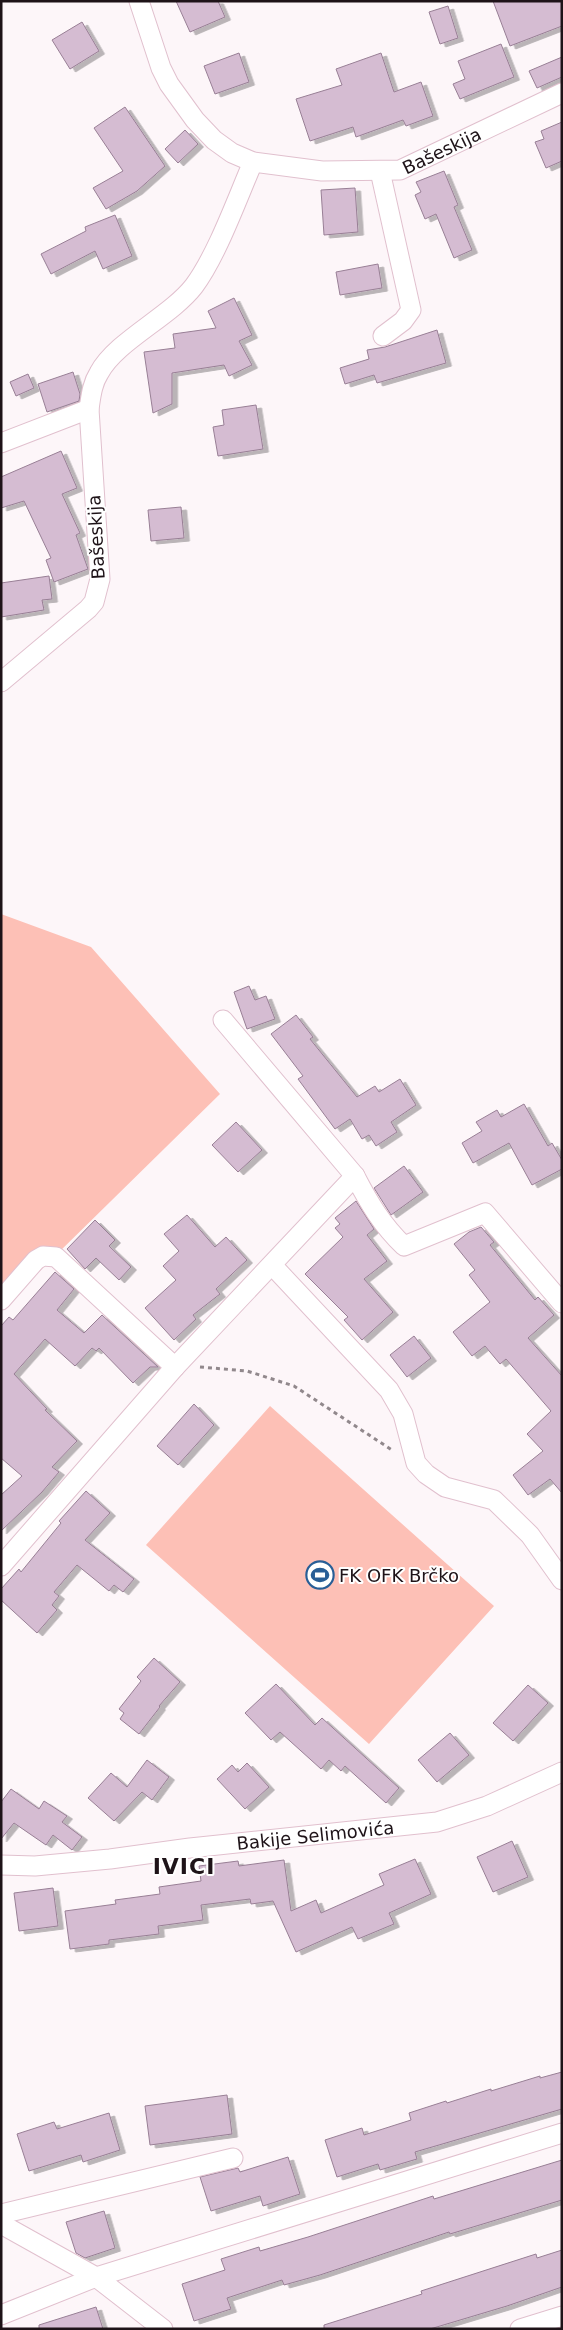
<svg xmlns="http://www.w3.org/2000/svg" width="563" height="2330" font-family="'DejaVu Sans',sans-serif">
  <defs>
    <filter id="shadow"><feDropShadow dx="5.5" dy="3" stdDeviation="0" flood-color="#0004"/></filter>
  </defs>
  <rect width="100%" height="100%" fill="#fdf6f9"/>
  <!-- green -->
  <path fill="#fdc0b6" d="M 1,914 L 91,947 L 220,1094 L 1,1309 Z
    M 270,1406 L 494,1606 L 369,1744 L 146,1545 Z"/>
  <!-- building -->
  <path fill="#d5bcd2" stroke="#987f95" filter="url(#shadow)" d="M 176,1 L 218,1 L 225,17 L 190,32 Z
    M 493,1 L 562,1 L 562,26 L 510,46 Z
    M 448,6 L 458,38 L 440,44 L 429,12 Z
    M 82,22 L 99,51 L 70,69 L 52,40 Z
    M 501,44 L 514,77 L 460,99 L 453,84 L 465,79 L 458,61 Z
    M 239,53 L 249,82 L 215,94 L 204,66 Z
    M 381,53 L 394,92 L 421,82 L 433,116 L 406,126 L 403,120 L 356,137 L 353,127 L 310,141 L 296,99 L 342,85 L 336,69 Z
    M 562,57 L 562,77 L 537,88 L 529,71 Z
    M 125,107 L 165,166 L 137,191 L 106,209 L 93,188 L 123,171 L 94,128 Z
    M 562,122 L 562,161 L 546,168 L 535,142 L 544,139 L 541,131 Z
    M 185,130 L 198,144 L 178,163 L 165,149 Z
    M 444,171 L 458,205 L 454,207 L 472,250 L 454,258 L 436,214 L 425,219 L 415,195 L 421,192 L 416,182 Z
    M 355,188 L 358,232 L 324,235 L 321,190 Z
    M 115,215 L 132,256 L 103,269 L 95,251 L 51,274 L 41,254 L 86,231 L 85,227 Z
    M 378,264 L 382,288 L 340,295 L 336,272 Z
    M 234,298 L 252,335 L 239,341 L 252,365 L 229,376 L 224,365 L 172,373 L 172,404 L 153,413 L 144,352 L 175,348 L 173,334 L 216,328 L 208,311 Z
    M 437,330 L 446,363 L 377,383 L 374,375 L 345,384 L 340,368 L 369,359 L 367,350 L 385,347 Z
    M 73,372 L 80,394 L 79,401 L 47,412 L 38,384 Z
    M 28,374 L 34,388 L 16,396 L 10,382 Z
    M 256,405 L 263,449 L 218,456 L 213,427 L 224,425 L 222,410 Z
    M 61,451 L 77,488 L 62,494 L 80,533 L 76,535 L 88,569 L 54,582 L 46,560 L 51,558 L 24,501 L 1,508 L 1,477 Z
    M 181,507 L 184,538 L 151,541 L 148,510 Z
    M 49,576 L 52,599 L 42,600 L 44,610 L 1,617 L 1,583 Z
    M 249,986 L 255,1000 L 266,996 L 275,1019 L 247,1029 L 234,992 Z
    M 296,1015 L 313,1037 L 310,1039 L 357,1097 L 375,1086 L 379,1092 L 400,1079 L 416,1105 L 391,1122 L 397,1132 L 376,1146 L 369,1135 L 362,1139 L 350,1119 L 335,1129 L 298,1079 L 303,1076 L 271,1034 Z
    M 524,1104 L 548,1146 L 552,1143 L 562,1160 L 562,1169 L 532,1185 L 509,1143 L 473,1163 L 462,1143 L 482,1131 L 476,1122 L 497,1110 L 501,1117 Z
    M 236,1122 L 262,1150 L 238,1172 L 212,1145 Z
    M 404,1166 L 423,1192 L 391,1215 L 374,1188 Z
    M 356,1201 L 374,1229 L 367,1235 L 387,1261 L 364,1279 L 393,1312 L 362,1340 L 344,1320 L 348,1317 L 305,1274 L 343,1237 L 335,1228 L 340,1224 L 335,1218 Z
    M 187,1215 L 215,1247 L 226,1237 L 247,1260 L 216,1289 L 220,1294 L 193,1315 L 196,1319 L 174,1340 L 145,1308 L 176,1280 L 163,1266 L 179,1251 L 164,1234 Z
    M 95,1220 L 115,1240 L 109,1246 L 131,1267 L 119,1280 L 96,1258 L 85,1269 L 67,1249 Z
    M 481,1227 L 494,1242 L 490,1245 L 535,1300 L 538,1297 L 554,1315 L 528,1338 L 562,1376 L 562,1493 L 550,1479 L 528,1495 L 513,1475 L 543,1451 L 527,1434 L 551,1411 L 506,1359 L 500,1364 L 485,1346 L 472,1356 L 453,1332 L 490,1302 L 469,1275 L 475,1270 L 454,1244 L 469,1232 Z
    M 55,1272 L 74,1289 L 57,1310 L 84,1333 L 102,1315 L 158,1367 L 150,1367 L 133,1383 L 99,1348 L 96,1351 L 92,1348 L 75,1366 L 45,1339 L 14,1374 L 47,1409 L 45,1410 L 77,1441 L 52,1467 L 59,1472 L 42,1492 L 1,1531 L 1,1495 L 22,1476 L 1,1458 L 1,1326 L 9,1317 L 13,1320 Z
    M 414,1336 L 431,1358 L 407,1377 L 390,1355 Z
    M 194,1404 L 214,1425 L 178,1465 L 157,1446 Z
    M 86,1491 L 110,1513 L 85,1540 L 134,1579 L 123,1592 L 114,1585 L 109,1591 L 77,1565 L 54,1592 L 59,1596 L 52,1605 L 57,1610 L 37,1633 L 1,1600 L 1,1589 L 19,1569 L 21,1572 L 61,1523 L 59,1521 Z
    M 154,1658 L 180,1682 L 159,1706 L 160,1707 L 139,1734 L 120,1719 L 124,1713 L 119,1709 L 141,1681 L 137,1677 Z
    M 276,1684 L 315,1725 L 322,1718 L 399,1788 L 386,1803 L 345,1766 L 341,1771 L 329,1760 L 321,1769 L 280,1732 L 271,1740 L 245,1713 Z
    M 528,1685 L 548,1703 L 513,1741 L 493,1723 Z
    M 450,1733 L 469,1755 L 437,1782 L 418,1760 Z
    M 147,1760 L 169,1777 L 152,1800 L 142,1792 L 114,1821 L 88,1798 L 111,1773 L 127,1787 Z
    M 247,1763 L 269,1787 L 245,1809 L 217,1779 L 232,1765 L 238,1772 Z
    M 11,1789 L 39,1809 L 44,1801 L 67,1816 L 62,1822 L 82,1837 L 72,1850 L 53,1835 L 46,1845 L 14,1823 L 1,1839 L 1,1802 Z
    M 512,1841 L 528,1877 L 493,1892 L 477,1857 Z
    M 415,1859 L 431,1894 L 389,1913 L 394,1924 L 358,1939 L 352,1927 L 296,1952 L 273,1901 L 251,1904 L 250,1899 L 201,1905 L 203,1920 L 158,1926 L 159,1934 L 109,1940 L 109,1944 L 70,1949 L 65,1911 L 116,1904 L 115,1900 L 160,1894 L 159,1887 L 201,1881 L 199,1866 L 238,1861 L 239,1866 L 284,1860 L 291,1911 L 316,1900 L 321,1913 L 384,1885 L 379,1874 Z
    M 53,1888 L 58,1926 L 19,1931 L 14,1893 Z
    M 562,2072 L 562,2109 L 415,2152 L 417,2159 L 380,2170 L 378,2164 L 337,2177 L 325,2140 L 362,2128 L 364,2135 L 411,2120 L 409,2113 L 446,2101 L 447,2103 L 491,2089 L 491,2091 L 540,2076 L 540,2078 Z
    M 227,2095 L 232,2134 L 150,2145 L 145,2106 Z
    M 109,2113 L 120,2150 L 83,2162 L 81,2155 L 29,2171 L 17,2134 L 54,2122 L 57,2129 Z
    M 288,2157 L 300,2194 L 263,2206 L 260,2196 L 211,2211 L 200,2177 L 238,2168 L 240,2172 Z
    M 562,2160 L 562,2200 L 450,2234 L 449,2232 L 320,2275 L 284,2285 L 282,2280 L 227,2298 L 231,2309 L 194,2321 L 182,2284 L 225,2270 L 221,2259 L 259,2247 L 260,2251 L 308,2237 L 433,2196 L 434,2199 Z
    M 104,2211 L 115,2248 L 85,2258 L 76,2253 L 66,2222 Z
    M 562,2250 L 562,2287 L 507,2306 L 430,2329 L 324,2329 L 324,2325 L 422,2294 L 421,2291 L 536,2254 L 537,2258 Z
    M 96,2307 L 103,2329 L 39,2329 L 39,2325 Z"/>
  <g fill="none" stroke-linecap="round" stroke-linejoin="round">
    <!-- minor casing -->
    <g stroke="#e1c0ce" stroke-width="21">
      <g id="minor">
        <path id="s1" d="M 139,1 L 161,68 L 169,84 L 195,120 L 214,140 L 232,153 L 253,162 L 322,171 L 400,170 L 562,93"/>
        <path d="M 380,171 L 411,310 L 403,321 L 383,336"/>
        <path d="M 1,443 L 89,409"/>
        <path d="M 1,682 L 88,609 L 94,602 L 100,579 L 89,409 C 91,396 92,384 99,373 C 116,341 170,317 194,286 C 217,255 237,199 253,162"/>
        <path d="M 223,1020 L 355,1176"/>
        <path d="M 272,1265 L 389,1390 L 403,1414 L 416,1463 L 426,1474 L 445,1487 L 494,1500 L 530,1535 L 562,1580"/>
        <path d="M 1,1300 L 36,1260 L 43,1256 L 56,1257 L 175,1367"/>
        <path d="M 1,1566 L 175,1367 L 355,1176 C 369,1203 382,1225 404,1246 L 485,1213 L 562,1303"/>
        <path id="s2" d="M 1,1865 L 35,1866 L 110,1859 L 190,1848 L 437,1822 L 487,1806 L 562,1772"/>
        <path d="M 1,2214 L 233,2158"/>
        <path d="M 1,2224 L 96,2277 L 163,2329"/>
        <path d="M 1,2315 L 96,2277 L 562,2133"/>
        <path d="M 520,2329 L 562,2316"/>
      </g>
    </g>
    <!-- path -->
    <path stroke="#91888c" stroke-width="3" stroke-dasharray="4 4" stroke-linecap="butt" d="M 200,1367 L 247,1371 L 294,1386 L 392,1450"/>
    <!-- minor -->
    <use href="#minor" stroke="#fff" stroke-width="19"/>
  </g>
  <!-- icons -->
  <defs>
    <g id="stadium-ring" transform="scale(1.4375)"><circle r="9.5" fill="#fff" stroke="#285e96" stroke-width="1.5"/><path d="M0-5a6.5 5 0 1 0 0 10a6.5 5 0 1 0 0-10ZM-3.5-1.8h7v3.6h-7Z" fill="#285e96"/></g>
  </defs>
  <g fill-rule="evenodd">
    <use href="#stadium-ring" x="320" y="1575"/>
  </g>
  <g text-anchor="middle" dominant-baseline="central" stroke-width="4" stroke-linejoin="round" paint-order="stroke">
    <!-- street labels -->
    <g font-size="18" fill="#1e1318" stroke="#fff">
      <text stroke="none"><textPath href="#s1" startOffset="399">Bašeskija</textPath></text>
      <text transform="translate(96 537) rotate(-93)">Bašeskija</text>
      <text stroke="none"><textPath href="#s2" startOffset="316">Bakije Selimovića</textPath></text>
    </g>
    <!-- poi labels -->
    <g font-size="18" fill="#1e1318" stroke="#fff" text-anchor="start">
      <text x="339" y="1575">FK OFK Brčko</text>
    </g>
    <!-- district labels -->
    <g font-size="22" font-weight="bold" letter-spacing="1" fill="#1e1318" stroke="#fff">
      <text x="184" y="1866">IVICI</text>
    </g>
  </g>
  <!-- border -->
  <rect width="563" height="2330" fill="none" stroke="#1e1318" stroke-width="5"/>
</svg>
